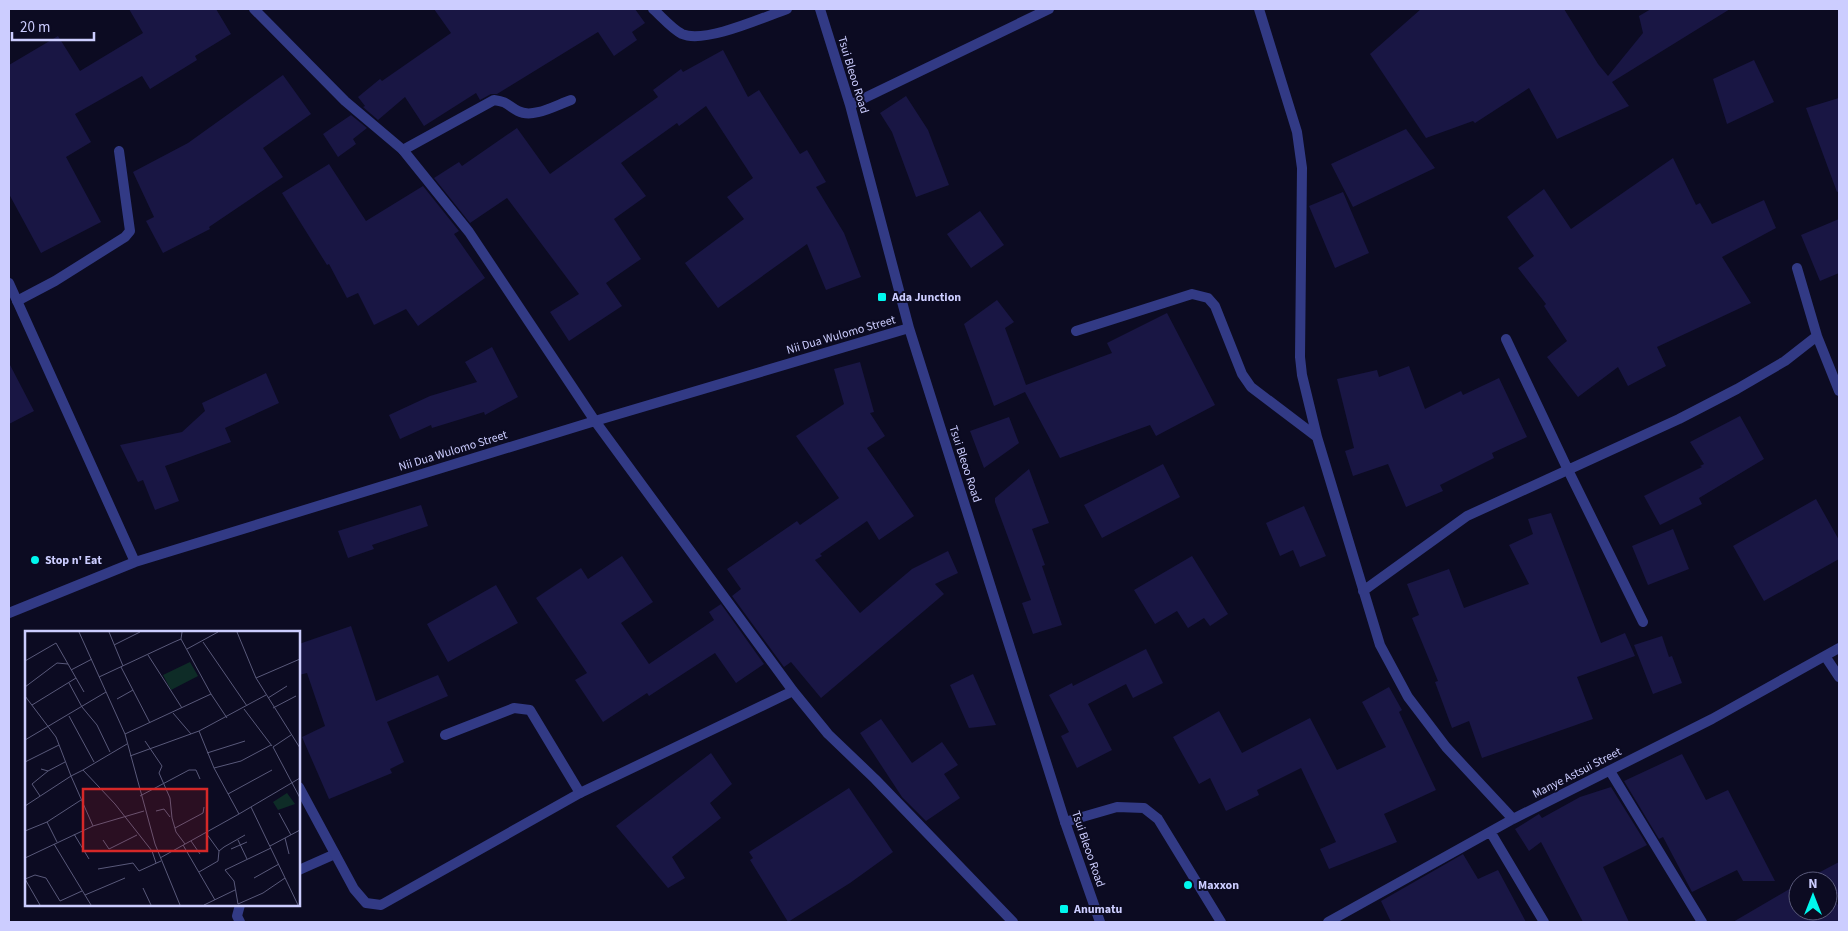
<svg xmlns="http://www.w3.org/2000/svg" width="1848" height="931" font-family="'Source Sans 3',sans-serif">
  <rect width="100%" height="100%" fill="#0c0b22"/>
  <!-- building -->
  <path fill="#191644" d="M 129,9 L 216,9 L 231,34 L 195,56 L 197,60 L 150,89 L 142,76 L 75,114 L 91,142 L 66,157 L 101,222 L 41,253 L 9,194 L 9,65 L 58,36 L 80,71 L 143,33 Z
    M 434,9 L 635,9 L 645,23 L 632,32 L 637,40 L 614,56 L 598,32 L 497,94 L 491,94 L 480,100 L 476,93 L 424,126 L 405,97 L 378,120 L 363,107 L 365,106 L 358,97 L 380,79 L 382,81 L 451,33 Z
    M 1421,9 L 1564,9 L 1598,64 L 1608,76 L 1643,33 L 1639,16 L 1651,9 L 1730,9 L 1612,82 L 1629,106 L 1557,139 L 1529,88 L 1475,123 L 1473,121 L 1426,138 L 1370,54 Z
    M 723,50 L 748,97 L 759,90 L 800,154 L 807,150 L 826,182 L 816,187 L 844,233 L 861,277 L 826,290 L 807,244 L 718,308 L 685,263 L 744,219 L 727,197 L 753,178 L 706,106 L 679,126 L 677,123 L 621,163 L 646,196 L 614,219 L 641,259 L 606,283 L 622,306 L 569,341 L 550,312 L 579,294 L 507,198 L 470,223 L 434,178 L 459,162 L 462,166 L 517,128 L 550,174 L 658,97 L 653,90 L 681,69 L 683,72 Z
    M 1754,60 L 1774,102 L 1727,124 L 1713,79 Z
    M 283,75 L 311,114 L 263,148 L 283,177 L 209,227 L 210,229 L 163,253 L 146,221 L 154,217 L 133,172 L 188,143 Z
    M 906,96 L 928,130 L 949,185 L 916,197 L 892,132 L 880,113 Z
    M 1839,98 L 1839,191 L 1837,192 L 1806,108 Z
    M 351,115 L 367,128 L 353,139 L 356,144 L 338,157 L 323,134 Z
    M 1406,129 L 1435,168 L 1353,207 L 1331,164 Z
    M 1673,158 L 1696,205 L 1700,203 L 1712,224 L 1764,200 L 1776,228 L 1722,257 L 1751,303 L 1657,347 L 1666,366 L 1628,386 L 1618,367 L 1578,397 L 1547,357 L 1567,341 L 1544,306 L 1546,304 L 1518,268 L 1534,256 L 1507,217 L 1544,189 L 1571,229 Z
    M 329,164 L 366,221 L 423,186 L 459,231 L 454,234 L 485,278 L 418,326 L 406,309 L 374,325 L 358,293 L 347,298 L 329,264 L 327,265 L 282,193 Z
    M 1343,192 L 1369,253 L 1335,268 L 1309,206 Z
    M 980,211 L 1004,245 L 971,268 L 947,234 Z
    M 1839,219 L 1839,273 L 1820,281 L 1801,235 Z
    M 997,300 L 1014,322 L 1005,328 L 1026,385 L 1112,353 L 1107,343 L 1167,313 L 1215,405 L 1156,436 L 1150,425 L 1060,458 L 1025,392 L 994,406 L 964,324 Z
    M 492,347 L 518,397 L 485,415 L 484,412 L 432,428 L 431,425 L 400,439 L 389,415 L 430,396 L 477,382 L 465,362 Z
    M 860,362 L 874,412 L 870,413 L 885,436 L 867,448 L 914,516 L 879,540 L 867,521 L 820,554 L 822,556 L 815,560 L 860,613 L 912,569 L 948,551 L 958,573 L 935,584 L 944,594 L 821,698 L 791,662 L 784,667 L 732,596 L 741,589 L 727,569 L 797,521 L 800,525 L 839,498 L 796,436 L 844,404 L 834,369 Z
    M 9,363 L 34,411 L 9,424 Z
    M 1409,366 L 1425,409 L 1461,391 L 1463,395 L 1499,378 L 1527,437 L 1492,453 L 1494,458 L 1440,485 L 1443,491 L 1406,507 L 1388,464 L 1353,476 L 1345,451 L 1354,448 L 1337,379 L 1377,370 L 1379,377 Z
    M 266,373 L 279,403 L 225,428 L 231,442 L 165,466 L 179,501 L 155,510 L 143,480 L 138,482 L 120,445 L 182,432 L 205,411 L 202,403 Z
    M 1740,416 L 1764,459 L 1699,498 L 1702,504 L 1660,525 L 1644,496 L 1702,467 L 1700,466 L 1704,464 L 1690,442 Z
    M 1009,417 L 1019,443 L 984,468 L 970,431 Z
    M 1163,464 L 1180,497 L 1102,538 L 1084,505 Z
    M 1029,469 L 1049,523 L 1032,529 L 1045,565 L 1042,566 L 1062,625 L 1033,634 L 1022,603 L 1031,600 L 995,502 L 995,498 Z
    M 1816,499 L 1839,540 L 1839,559 L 1764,601 L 1733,546 Z
    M 421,505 L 428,526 L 372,545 L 374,549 L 348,558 L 338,531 Z
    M 1304,506 L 1326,556 L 1300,567 L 1293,550 L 1280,556 L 1266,523 Z
    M 1551,513 L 1601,643 L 1625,633 L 1635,656 L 1577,677 L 1593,719 L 1482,758 L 1469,721 L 1452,728 L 1435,682 L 1438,681 L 1412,618 L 1419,615 L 1407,584 L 1449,569 L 1464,608 L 1529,584 L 1509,545 L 1533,534 L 1528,519 Z
    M 1673,529 L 1689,569 L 1648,585 L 1632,546 Z
    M 622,556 L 653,602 L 621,623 L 649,664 L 714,620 L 709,612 L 721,604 L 764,664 L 736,683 L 715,653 L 649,696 L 647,693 L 603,722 L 575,680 L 587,673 L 536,598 L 581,568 L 588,579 Z
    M 1192,556 L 1228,614 L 1210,626 L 1204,618 L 1188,628 L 1177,611 L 1155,624 L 1134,590 Z
    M 496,585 L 518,623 L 448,662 L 427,624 Z
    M 351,626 L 376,701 L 438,675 L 448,696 L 387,722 L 404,762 L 390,769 L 392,773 L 329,799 L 302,737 L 325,726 L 307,673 L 299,675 L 299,644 Z
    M 1662,636 L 1669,657 L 1672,656 L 1682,683 L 1653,694 L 1634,645 Z
    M 1146,649 L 1163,683 L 1133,698 L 1126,684 L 1088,704 L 1112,750 L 1077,768 L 1061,736 L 1069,732 L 1049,695 L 1072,683 L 1073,686 Z
    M 973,674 L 996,725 L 969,728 L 950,685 Z
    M 1389,687 L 1402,710 L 1399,712 L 1436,790 L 1384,814 L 1397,842 L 1329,869 L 1320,849 L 1336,842 L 1301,768 L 1257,790 L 1259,795 L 1226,811 L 1210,778 L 1199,784 L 1173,737 L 1219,711 L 1242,753 L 1310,718 L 1337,770 L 1386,747 L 1362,702 Z
    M 881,719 L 912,763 L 942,742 L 958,765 L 944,774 L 960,798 L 926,821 L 902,797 L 860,733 Z
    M 711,753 L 732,784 L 710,803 L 721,818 L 672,857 L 685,878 L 668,888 L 616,826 Z
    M 1682,754 L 1706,800 L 1728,790 L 1775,881 L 1743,881 L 1737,870 L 1692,892 L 1663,837 L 1659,839 L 1624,781 Z
    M 1611,787 L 1647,845 L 1603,867 L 1629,922 L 1583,922 L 1541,842 L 1529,851 L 1515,829 L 1539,814 L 1542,818 L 1580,797 Z
    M 849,788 L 893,852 L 850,883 L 788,922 L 750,860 L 753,858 L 749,852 Z
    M 1463,854 L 1478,879 L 1498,870 L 1526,922 L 1391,922 L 1381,901 Z
    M 1839,862 L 1839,893 L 1831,898 L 1839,906 L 1839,922 L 1733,922 L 1798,884 L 1798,911 L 1828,911 L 1828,881 L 1803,881 Z"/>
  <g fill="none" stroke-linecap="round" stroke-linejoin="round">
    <!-- lane -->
    <path stroke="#323a85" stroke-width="10" d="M 653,9 C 662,17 672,29 682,34 C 705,44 764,17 787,9
      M 403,150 L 494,100 C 508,102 507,105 518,111 C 533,119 556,105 571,100
      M 17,301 L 55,281 L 125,237 L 130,231 L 119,151
      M 1568,470 L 1643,622
      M 445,735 L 514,708 L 530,710 L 580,793
      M 1065,822 L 1117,807 L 1144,808 L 1158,819 L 1221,922
      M 299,870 L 335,854
      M 240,922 L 237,916 L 240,905"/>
    <!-- street -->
    <path stroke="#323a85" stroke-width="10" d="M 254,9 L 345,101 L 403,150 L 469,232 L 595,421 L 793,691 L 828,734 L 875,779 L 1013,922
      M 820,9 L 850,105 L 909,328 L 1065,822 L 1100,922
      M 1259,9 L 1297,132 L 1302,168 L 1300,357 L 1302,375 L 1317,437 L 1380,645 L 1408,697 L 1446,747 L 1513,819
      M 850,105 L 1049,9
      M 9,283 L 135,562
      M 1076,331 L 1192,294 L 1208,298 L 1215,306 L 1242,374 L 1251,387 L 1317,437
      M 1817,336 L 1839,391
      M 1506,339 L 1568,470
      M 1363,591 L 1467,516 L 1679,419 L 1737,389 L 1785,361 L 1817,336 L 1797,268
      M 9,613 L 135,562 L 595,421 L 909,328
      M 1825,656 L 1839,677
      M 1610,771 L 1702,922
      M 299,787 L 354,889 L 366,903 L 381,905 L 580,793 L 793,691
      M 1491,833 L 1544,922
      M 1328,922 L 1513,819 L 1712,719 L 1839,648"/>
  </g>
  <!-- markers -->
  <g fill="#00f7ee" stroke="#0c0b22" stroke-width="2">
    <rect x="877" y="292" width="10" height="10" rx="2.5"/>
    <circle cx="35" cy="560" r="5"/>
    <circle cx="1188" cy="885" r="5"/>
    <rect x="1059" y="904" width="10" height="10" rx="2.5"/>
  </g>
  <g text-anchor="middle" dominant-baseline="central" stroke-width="4" stroke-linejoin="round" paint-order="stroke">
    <!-- street labels -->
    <g font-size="12" fill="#cccdff" stroke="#0c0b22">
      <text transform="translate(853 75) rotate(73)">Tsui Bleoo Road</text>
      <text transform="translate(841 335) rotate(-16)">Nii Dua Wulomo Street</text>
      <text transform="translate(453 451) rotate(-17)">Nii Dua Wulomo Street</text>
      <text transform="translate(965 464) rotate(72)">Tsui Bleoo Road</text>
      <text transform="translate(1577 773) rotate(-27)">Manye Astsui Street</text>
      <text transform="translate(1088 849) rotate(71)">Tsui Bleoo Road</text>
    </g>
    <!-- poi labels -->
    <g font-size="12" font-weight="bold" fill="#cccdff" stroke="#0c0b22" text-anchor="start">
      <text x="892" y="297">Ada Junction</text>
      <text x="45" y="560">Stop n' Eat</text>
      <text x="1198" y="885">Maxxon</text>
      <text x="1074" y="909">Anumatu</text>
    </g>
  </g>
  <!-- overview -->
  <g transform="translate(25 631)">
    <rect width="275" height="275" fill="#0c0b22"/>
    <path d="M 165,31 L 173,45 L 146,59 L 138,44 ZM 262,162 L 270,173 L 253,179 L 248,171 Z" fill="#0e2c27"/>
    <path fill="none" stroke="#59597a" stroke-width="1" d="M 54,1 L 100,103 L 130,213 L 155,274M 84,1 L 98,35M 212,1 L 231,47 L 275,117M 178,11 L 222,75M 89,14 L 115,1M 162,18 L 193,1M 123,24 L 157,77M 0,30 L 31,12 L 59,61M 96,36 L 125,92M 46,39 L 67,28M 74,46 L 149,11 L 156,8 L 157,1M 231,47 L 275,28M 44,52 L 57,76 L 72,94 L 85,121M 0,56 L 32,32 L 43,33M 186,63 L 202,87M 0,65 L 31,106 L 46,145 L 0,175M 243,67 L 262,55M 92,68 L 108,59M 7,74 L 51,47M 248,77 L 271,65M 219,78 L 247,115M 148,82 L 166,103M 44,85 L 69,131M 100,103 L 186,63 L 156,8M 266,104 L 248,116 L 275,167M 0,109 L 81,61M 120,110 L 137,135 L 134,142 L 145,167 L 147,187 L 151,201 L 160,213M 182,122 L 220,110M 105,125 L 174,100 L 241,64M 0,131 L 34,114M 189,137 L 216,130 L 246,114M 16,138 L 23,140 L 40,131M 58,139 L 102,113M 203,163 L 247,139M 15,165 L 7,153 L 23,140M 115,165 L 164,139 L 171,139 L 175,148M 226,176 L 273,274M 131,180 L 139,178 L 145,186M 254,182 L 266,204M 214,183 L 275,147M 22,191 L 56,169M 68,195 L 46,145 L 58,139 L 90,173 L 127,220 L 131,232M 150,197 L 178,182 L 179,176M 0,200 L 22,191 L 32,211M 181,202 L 194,220M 49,203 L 64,228M 260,207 L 264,223M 78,209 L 84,218 L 112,204M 213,209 L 222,228M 166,210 L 175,223M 29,213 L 66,274M 158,214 L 190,269M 245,215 L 275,199M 246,217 L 200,239 L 209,250 L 213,273 L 238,262 L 260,247M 206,218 L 222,211M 0,227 L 68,195 L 119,180M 135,227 L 214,183 L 189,137 L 174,100M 73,238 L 108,232 L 114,240 L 136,230M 174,241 L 193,230 L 194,220 L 199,216 L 220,204M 229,247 L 254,233M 118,257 L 126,274M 60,264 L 100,247M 15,274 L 0,248 L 10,244 L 21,247 L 35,270 L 57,260M 179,274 L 210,259"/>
    <path fill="#d62828" fill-opacity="0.15" stroke="#d62828" stroke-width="2.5" d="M 58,158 L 182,158 L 182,220 L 58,220 Z"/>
    <rect width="275" height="275" fill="none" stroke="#cccdff" stroke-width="2.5"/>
  </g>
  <!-- border -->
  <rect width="1848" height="931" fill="none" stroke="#cccdff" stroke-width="20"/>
  <!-- north arrow -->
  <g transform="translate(1813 896)"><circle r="24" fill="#0c0b22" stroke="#59597a"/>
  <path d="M0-4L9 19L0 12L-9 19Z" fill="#00f7ee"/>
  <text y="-8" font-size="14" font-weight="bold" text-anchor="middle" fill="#cccdff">N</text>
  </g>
  <!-- scale -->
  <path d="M12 32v8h82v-8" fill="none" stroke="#cccdff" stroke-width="2.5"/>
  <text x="20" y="32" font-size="15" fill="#cccdff" stroke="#0c0b22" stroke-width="4" paint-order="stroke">20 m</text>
</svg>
